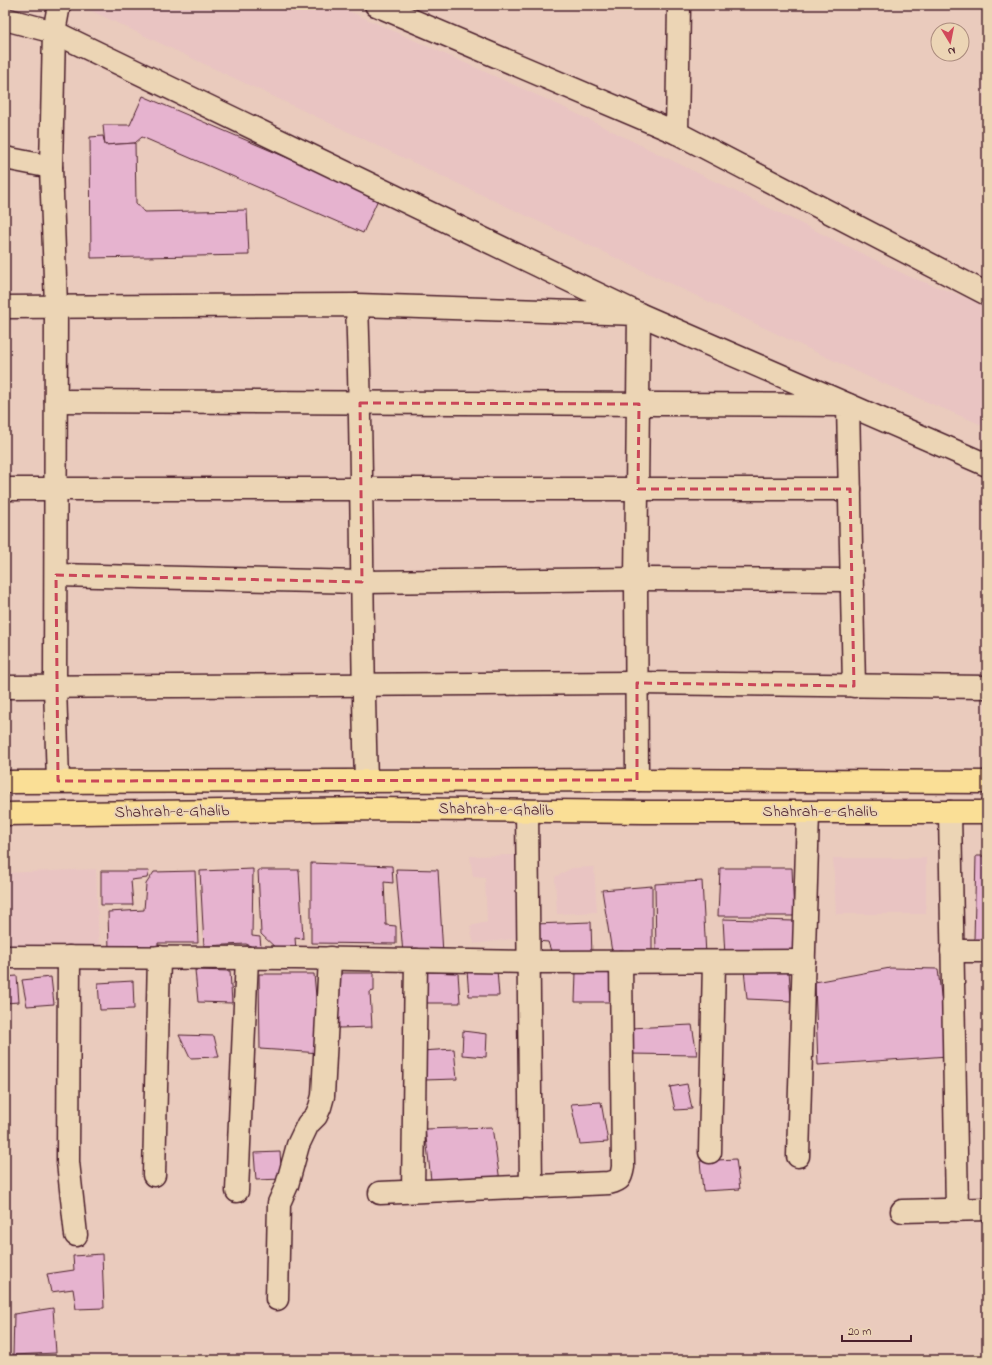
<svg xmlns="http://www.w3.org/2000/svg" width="992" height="1365" viewBox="0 0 992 1365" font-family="'Indie Flower',sans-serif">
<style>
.built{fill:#e9c4c2}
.building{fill:#e6b3cf;stroke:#4a1f2b}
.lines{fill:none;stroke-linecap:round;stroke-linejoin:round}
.minor-casing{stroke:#4a1f2b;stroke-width:25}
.major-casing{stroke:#4a1f2b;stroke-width:25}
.minor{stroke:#ecd5b5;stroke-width:22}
.major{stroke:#fadf96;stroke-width:22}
.marked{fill:none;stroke:#ca4759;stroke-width:3;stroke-dasharray:8 5;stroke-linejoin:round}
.labels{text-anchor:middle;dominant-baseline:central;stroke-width:4;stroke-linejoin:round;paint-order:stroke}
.street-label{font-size:16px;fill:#4a1f2b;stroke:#ecd5b5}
</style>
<rect width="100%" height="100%" fill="#eacbbd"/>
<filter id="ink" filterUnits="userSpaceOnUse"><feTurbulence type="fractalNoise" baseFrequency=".025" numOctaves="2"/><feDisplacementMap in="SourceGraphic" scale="8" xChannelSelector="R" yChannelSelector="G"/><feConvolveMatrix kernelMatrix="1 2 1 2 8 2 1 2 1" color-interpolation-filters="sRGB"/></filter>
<g filter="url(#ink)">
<g class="built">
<polygon points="79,5 335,5 557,104 910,277 987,305 987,427 875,380"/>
<polygon points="517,855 520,938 474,944 470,926 487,922 485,878 473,877 470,856"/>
<polygon points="833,858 926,858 926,914 836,914"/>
<polygon points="594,867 597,912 557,914 555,877 572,868"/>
<polygon points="96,869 99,949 5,953 5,873"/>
</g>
<g class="building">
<polygon points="143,96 379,197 363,233 142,137 135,143 105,145 103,125 130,125"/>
<polygon points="103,136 105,145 135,143 136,203 144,212 247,210 249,255 91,258 90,137"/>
<polygon points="976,856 987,856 987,941 974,941"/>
<polygon points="311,863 392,866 393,883 384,882 386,925 396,926 396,944 311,943"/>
<polygon points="720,868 792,868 794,916 718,916"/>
<polygon points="253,869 252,936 260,937 261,947 253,947 246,944 204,946 200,871"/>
<polygon points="396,869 438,870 443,954 403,954"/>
<polygon points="258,870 299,870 303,939 295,938 296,950 279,951 261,934"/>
<polygon points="101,871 149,871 147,878 131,880 133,905 101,905"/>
<polygon points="195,871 198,943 158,943 158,949 109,950 108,912 144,910 146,884 154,872"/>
<polygon points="702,881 706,955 656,956 655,884"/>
<polygon points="652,886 652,952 612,952 602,890"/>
<polygon points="723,919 794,921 795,953 725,956"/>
<polygon points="591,922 592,958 554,960 548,942 537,941 534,924"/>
<polygon points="890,968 938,969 948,1056 818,1065 815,982"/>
<polygon points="195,970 230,971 232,1003 198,1002"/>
<polygon points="467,970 497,970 499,996 469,996"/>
<polygon points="744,970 789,970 791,1001 747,999"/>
<polygon points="424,972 458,973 460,1003 425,1003"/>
<polygon points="576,972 610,973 610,1002 575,1002"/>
<polygon points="336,973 374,973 374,991 370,992 372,1027 339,1028"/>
<polygon points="259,974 314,974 321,1053 260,1049"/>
<polygon points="17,976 19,1002 5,1003 5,977"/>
<polygon points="51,977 54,1004 27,1006 22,980"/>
<polygon points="133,981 134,1009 100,1010 98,983"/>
<polygon points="692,1025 697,1055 629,1054 630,1028"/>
<polygon points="463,1031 487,1034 486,1057 462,1055"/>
<polygon points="179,1035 214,1036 219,1057 190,1058"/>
<polygon points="454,1049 457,1079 424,1080 421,1051"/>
<polygon points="687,1084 692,1109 675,1110 670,1087"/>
<polygon points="983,1096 987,1096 987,1128 986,1128"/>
<polygon points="601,1102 608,1142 580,1144 571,1104"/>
<polygon points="492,1127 500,1181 431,1180 425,1129"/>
<polygon points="280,1152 282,1179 256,1180 254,1153"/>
<polygon points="736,1159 740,1189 703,1191 700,1161"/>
<polygon points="102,1254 104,1308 76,1309 73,1289 51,1292 47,1274 74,1270 73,1256"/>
<polygon points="53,1308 56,1353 13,1355 14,1314"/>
</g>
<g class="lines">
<defs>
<g id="minor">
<polyline points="376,5 677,133 987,294"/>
<polyline points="5,19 54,32 639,314 987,465"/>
<polyline points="677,133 679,5"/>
<polyline points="5,158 51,167"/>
<path d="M357,305C363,464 361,622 366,780"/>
<polyline points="5,307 357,305 639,314 636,579 637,780"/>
<polyline points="56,401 848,405 854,686"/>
<polyline points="5,489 850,489"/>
<polyline points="56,575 362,582 636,579 851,580"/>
<polyline points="5,687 637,683 987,687"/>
<polyline points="58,781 55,687 56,306 51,167 54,32 59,5"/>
<polyline points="527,811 531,1187"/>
<polyline points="950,812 957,1210"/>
<polyline points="952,951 987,951"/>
<polyline points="5,957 296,958 529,962 804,961"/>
<polyline points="69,957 68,1162 76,1235"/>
<polyline points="710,1152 714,962"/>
<polyline points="798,1156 808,813"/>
<polyline points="154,1175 159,957"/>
<polyline points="237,1191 247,958"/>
<polyline points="413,1191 416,960"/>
<path d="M380,1193L609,1183C620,1180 621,1179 623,1167L621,962"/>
<polyline points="902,1211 987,1209"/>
<polyline points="277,1299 279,1203 287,1185 298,1145 308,1124 316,1116 320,1107 323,1096 330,958"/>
</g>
<g id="major">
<polyline points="5,782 637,780 987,782"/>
<polyline points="5,814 373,809 644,812 987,812"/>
</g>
</defs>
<use href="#minor" class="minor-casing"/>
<use href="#major" class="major-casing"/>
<use href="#minor" class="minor"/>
<use href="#major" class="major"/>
</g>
</g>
<path class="marked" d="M360,403L639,404L638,489H850L854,686L637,683V780L58,781L56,575L362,582Z"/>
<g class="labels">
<g class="street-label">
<text transform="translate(496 810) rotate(1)">Shahrah-e-Ghalib</text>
<text transform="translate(172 812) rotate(-1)">Shahrah-e-Ghalib</text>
<text x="820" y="812">Shahrah-e-Ghalib</text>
</g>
</g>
<rect width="992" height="1365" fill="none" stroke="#ecd5b5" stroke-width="20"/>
<rect x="10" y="10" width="972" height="1345" fill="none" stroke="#4a1f2b" stroke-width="1.5" filter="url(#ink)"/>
<g transform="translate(950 42) rotate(170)"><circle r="19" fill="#ecd5b5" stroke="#ab8c7e"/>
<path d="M0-3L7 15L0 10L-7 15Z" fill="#d1495b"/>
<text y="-6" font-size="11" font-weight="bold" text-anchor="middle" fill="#4a1f2b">N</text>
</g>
<path d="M842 1335v6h69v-6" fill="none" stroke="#4a1f2b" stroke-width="2"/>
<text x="848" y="1335" font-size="12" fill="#4a1f2b" stroke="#ecd5b5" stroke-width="3" paint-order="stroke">20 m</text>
</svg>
